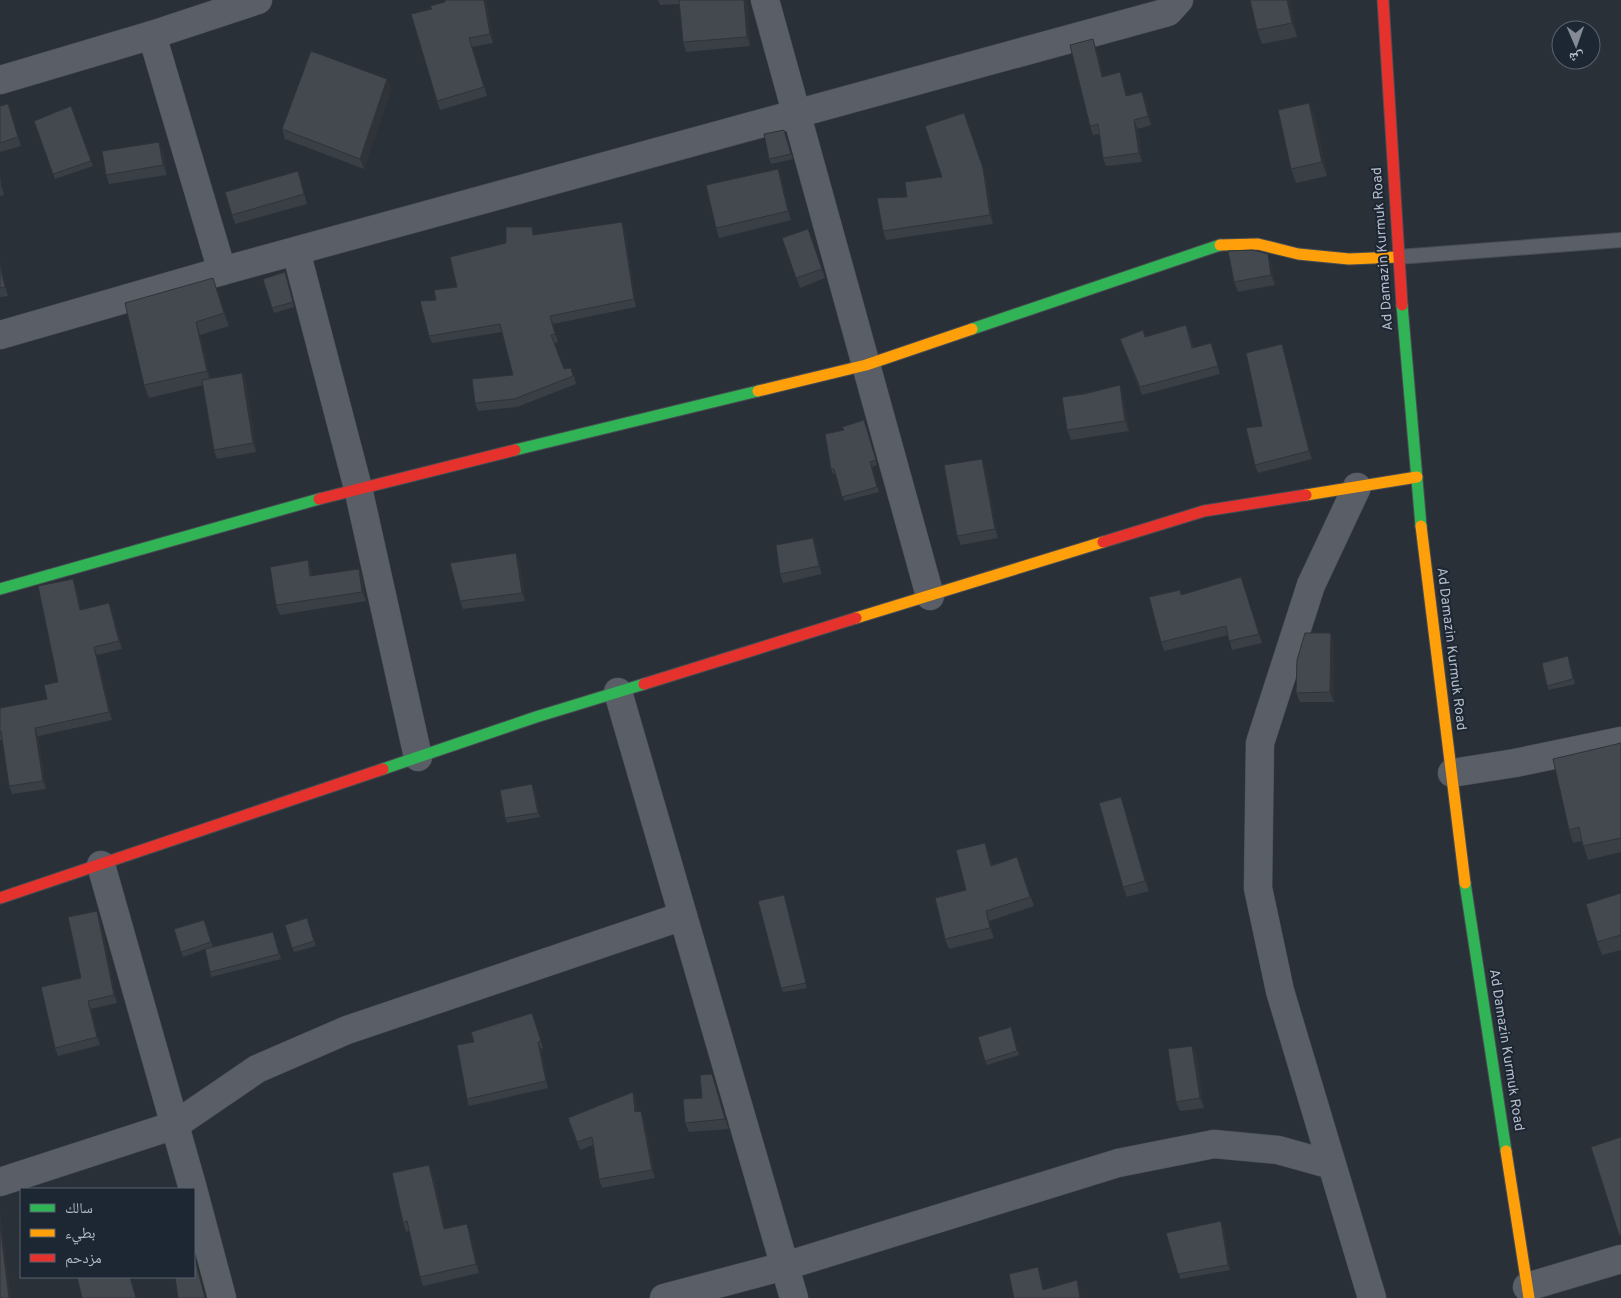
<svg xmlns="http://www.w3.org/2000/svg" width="1621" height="1298" viewBox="0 0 1621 1298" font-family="Overpass,'Noto Naskh Arabic',sans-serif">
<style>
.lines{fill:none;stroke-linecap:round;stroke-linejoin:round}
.lane-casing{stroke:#484c53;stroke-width:16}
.street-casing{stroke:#484c53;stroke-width:29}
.fast-casing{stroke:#484c53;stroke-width:13}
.slow-casing{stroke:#484c53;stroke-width:13}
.jam-casing{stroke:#484c53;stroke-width:13}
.lane{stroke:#5a5e66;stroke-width:14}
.street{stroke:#5a5e66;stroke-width:28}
.fast{stroke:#30b455;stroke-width:11}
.slow{stroke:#ff9f0a;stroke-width:11}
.jam{stroke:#e5322d;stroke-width:11}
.wall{fill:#3a3f45}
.shaded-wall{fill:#303338}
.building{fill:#444950;stroke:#303338}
.labels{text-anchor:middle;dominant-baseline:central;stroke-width:4;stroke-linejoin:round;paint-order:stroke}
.street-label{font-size:14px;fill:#b4bcc9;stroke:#1d2633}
</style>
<rect width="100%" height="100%" fill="#2a3038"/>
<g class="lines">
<defs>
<polyline id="lane" points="1398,257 1621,240"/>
<g id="street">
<polyline points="765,0 930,596"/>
<polyline points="152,35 222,271"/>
<polyline points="0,80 152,35 258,0"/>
<polyline points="296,251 358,488 418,757"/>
<polyline points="0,335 222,271 1168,12 1179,0"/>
<polyline points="1357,487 1311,585 1260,743 1258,888 1280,991 1372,1298"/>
<polyline points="618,692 794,1298"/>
<polyline points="1452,773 1515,763 1621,741"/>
<polyline points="101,865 193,1189"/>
<polyline points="0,1182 175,1125 257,1069 347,1030 683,916"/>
<polyline points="194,1193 222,1298"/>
<polyline points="1527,1287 1621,1259"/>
<polyline points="664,1298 785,1266 1118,1163 1214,1144 1278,1150 1332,1165"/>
</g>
<g id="fast">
<polyline points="1402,305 1421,526"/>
<polyline points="972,329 1220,245"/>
<polyline points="515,450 758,391"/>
<polyline points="0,589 319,499"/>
<polyline points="383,769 536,717 644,684"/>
<polyline points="1465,883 1506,1151"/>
</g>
<g id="slow">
<polyline points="1220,245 1258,244 1298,254 1349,259 1398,257"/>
<polyline points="758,391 866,365 972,329"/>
<polyline points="1306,495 1417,477"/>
<polyline points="1421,526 1465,883"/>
<polyline points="856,618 1103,542"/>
<polyline points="1506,1151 1529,1298"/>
</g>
<g id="jam">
<polyline points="1383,0 1402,305"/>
<polyline points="319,499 515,450"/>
<polyline points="1103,542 1204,511 1306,495"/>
<polyline points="644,684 856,618"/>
<polyline points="0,898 383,769"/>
</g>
</defs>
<use href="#lane" class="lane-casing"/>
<use href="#street" class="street-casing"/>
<use href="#fast" class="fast-casing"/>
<use href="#slow" class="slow-casing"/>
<use href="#jam" class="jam-casing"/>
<use href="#lane" class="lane"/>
<use href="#street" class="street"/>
<use href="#fast" class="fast"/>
<use href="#slow" class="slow"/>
<use href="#jam" class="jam"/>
</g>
<g class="wall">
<polygon points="486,0 493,43 472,47 487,96 440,110 437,101"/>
<polygon points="658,0 747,0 750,46 686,52 683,42 680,4 660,5"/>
<polygon points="1250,0 1289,0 1297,37 1262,44 1257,30"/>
<polygon points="1096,48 1103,77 1123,81 1127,96 1146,101 1151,125 1138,129 1142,162 1106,166 1103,158 1100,134 1093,135 1090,126"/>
<polygon points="387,79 391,89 364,169 285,139 282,129"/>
<polygon points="1309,103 1315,117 1327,176 1296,183 1291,169"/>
<polygon points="8,104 21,146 0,152 0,106"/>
<polygon points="71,106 93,166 55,179 34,121"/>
<polygon points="784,130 793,159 771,164 769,159"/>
<polygon points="163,151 167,175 109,184 106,175"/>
<polygon points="778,169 781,178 791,220 719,238 716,228"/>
<polygon points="0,175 4,195 0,196"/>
<polygon points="986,177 993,224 886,240 883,231 907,197"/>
<polygon points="301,181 307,204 235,224 232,215"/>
<polygon points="808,229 825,278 800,288 782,238"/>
<polygon points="625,230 636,307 553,324 558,342 554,343 564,369 574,376 576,384 517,407 478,411 475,403 513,375 502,332 432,343 429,336 457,287 506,243 535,235"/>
<polygon points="0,261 8,296 0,297"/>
<polygon points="1271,263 1275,285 1238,292 1234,282"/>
<polygon points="287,277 294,307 274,313 263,279"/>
<polygon points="217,290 229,326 200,335 210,379 242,373 246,382 256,452 217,459 214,450 203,385 149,398 144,385"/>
<polygon points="1189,333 1193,348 1211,343 1220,374 1142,395 1120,339"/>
<polygon points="1284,352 1312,459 1258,473 1255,465 1262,426"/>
<polygon points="1120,385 1123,395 1129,431 1071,440 1067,430 1084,394"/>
<polygon points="864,420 877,465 872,467 879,492 844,501 836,474 833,474 831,469 844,430"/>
<polygon points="982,459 985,468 998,538 961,545 957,536"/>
<polygon points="816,546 822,574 783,583 780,574"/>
<polygon points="516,553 519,561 525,601 463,609 460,601"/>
<polygon points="308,560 311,570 312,576 359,569 362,578 366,601 280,615 276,605"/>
<polygon points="1241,577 1262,643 1232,650 1228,635 1164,651 1161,642 1180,590 1182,595"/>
<polygon points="76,587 81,610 109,603 112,611 122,649 97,655 112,720 38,736 46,789 12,794 9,786 2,740 0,740 0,708 47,699 58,682"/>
<polygon points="1334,642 1334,702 1300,702 1296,693"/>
<polygon points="1568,656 1575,684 1549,690 1547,686"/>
<polygon points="1621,743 1621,852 1588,860 1582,841 1573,843 1569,830"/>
<polygon points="534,789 540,817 507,823 505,818"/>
<polygon points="1124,807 1149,891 1127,897 1123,887"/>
<polygon points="988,852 992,865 1017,857 1034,906 989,921 994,938 949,949 945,939 966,890"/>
<polygon points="1621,893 1621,950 1602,955 1597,942"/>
<polygon points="785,900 807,988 783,992 781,988"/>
<polygon points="97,911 100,919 117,1003 91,1009 100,1045 58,1056 55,1048 81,978"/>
<polygon points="307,918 316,946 294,952 285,925"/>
<polygon points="204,920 213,947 273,932 281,959 211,977 210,972 205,949 183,957 174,929"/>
<polygon points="532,1013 543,1048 541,1049 548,1088 469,1106 467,1099 474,1042"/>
<polygon points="1011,1027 1019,1055 987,1065 978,1037"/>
<polygon points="1192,1046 1196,1055 1204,1108 1180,1111 1176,1102"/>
<polygon points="715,1084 729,1129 689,1132 685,1123 702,1098"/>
<polygon points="633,1092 636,1100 637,1112 644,1119 655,1178 602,1188 599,1179 593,1145 580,1150 568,1118"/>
<polygon points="433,1174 445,1229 467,1224 470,1234 479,1273 423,1286 420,1277 409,1231 406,1232 403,1222"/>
<polygon points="1223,1226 1230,1270 1180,1279 1166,1233"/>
</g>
<g class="shaded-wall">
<polygon points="484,0 486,0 493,43 490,34"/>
<polygon points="744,0 747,0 750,46 747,37"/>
<polygon points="1287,0 1289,0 1297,37 1292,23"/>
<polygon points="1093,39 1096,48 1105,86 1102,77"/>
<polygon points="1120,72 1123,81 1129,105 1126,96"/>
<polygon points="387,79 391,89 364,169 360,159"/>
<polygon points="1142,92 1146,101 1151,125 1148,116"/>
<polygon points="1309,103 1315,117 1327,176 1322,162"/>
<polygon points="964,113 986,177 993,224 990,215"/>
<polygon points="1134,120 1138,129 1142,162 1139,153"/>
<polygon points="159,142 163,151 167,175 163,165"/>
<polygon points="778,169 781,178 791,220 788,211"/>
<polygon points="0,175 4,195 1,187"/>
<polygon points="622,222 625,230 636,307 634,299"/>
<polygon points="1268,254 1271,263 1275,285 1271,275"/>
<polygon points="0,261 8,296 5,287 0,266"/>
<polygon points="213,278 229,326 224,313"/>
<polygon points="550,316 553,324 558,342 555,334"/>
<polygon points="196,322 200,335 211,384 207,371"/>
<polygon points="1282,344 1284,352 1312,459 1309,451"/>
<polygon points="242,373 246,382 256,452 253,443"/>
<polygon points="1120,385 1123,395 1129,431 1125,421"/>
<polygon points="982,459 985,468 998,538 995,529"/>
<polygon points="813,538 816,546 822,574 819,566"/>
<polygon points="516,553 519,561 525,601 522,593"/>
<polygon points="308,560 311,570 314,586 310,576"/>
<polygon points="359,569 362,578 366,601 362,592"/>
<polygon points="1241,577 1244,585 1262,643 1259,634"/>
<polygon points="73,579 76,587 83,618 80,610"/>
<polygon points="109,603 112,611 122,649 119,641"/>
<polygon points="1331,633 1334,642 1334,702 1330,692"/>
<polygon points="94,647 97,655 112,720 109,712"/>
<polygon points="35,728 38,736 46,789 43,781"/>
<polygon points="532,784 534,789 540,817 538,813"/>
<polygon points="1121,797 1124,807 1149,891 1145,881"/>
<polygon points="985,843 988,852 994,875 991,866"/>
<polygon points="784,895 785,900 807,988 806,983"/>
<polygon points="97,911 100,919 117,1003 114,995"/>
<polygon points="986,911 989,921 994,938 990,928"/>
<polygon points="88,1001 91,1009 100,1045 97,1037"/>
<polygon points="538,1042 541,1049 548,1088 546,1081"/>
<polygon points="1192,1046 1196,1055 1204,1108 1200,1098"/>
<polygon points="712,1074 715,1084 729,1129 725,1119"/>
<polygon points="633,1092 636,1100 638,1120 635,1112"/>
<polygon points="641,1111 644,1119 655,1178 652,1170"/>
<polygon points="429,1165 433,1174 447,1238 444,1229"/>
<polygon points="0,1210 11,1298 9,1298 0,1225"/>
<polygon points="1221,1221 1223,1226 1230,1270 1228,1265"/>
<polygon points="467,1224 470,1234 479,1273 476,1264"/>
<polygon points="1038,1267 1041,1275 1046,1298 1043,1290"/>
<polygon points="1077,1280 1080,1289 1082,1298 1080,1298"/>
</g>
<g class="building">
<polygon points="445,0 484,0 490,34 469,38 484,87 437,101 411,14 432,9 430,6 445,2"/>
<polygon points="679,0 744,0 747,37 683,42"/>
<polygon points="1250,0 1287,0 1292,23 1257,30"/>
<polygon points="1093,39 1102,77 1120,72 1126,96 1142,92 1148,116 1134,120 1139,153 1103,158 1098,124 1090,126 1070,45"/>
<polygon points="311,51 387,79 360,159 282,129"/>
<polygon points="1309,103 1322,162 1291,169 1278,110"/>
<polygon points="8,104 18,137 0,143 0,106"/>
<polygon points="71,106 91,161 53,174 34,121"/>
<polygon points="964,113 983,168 990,215 883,231 877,198 907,197 905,182 942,177 925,126"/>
<polygon points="784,130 791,154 769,159 764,134"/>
<polygon points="159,142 163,165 106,175 102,151"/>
<polygon points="778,169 788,211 716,228 706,185"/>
<polygon points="298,171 304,194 232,215 225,192"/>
<polygon points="622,222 634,299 550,316 555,334 551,335 564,369 571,368 573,376 514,399 475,403 472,379 513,375 500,324 429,336 420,301 436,300 434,290 457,287 450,257 506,243 506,227 532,227 533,235"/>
<polygon points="808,229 822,269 796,278 782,238"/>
<polygon points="1253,250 1268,254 1271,275 1234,282 1228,251"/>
<polygon points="0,266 5,287 0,288"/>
<polygon points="285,272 293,302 272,308 263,279"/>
<polygon points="213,278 224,313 196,322 207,371 144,385 125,303"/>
<polygon points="1186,325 1192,348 1211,343 1218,366 1140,387 1120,339 1143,330 1145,337"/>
<polygon points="1282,344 1309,451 1255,465 1246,428 1262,426 1246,353"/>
<polygon points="242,373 253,443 214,450 202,380"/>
<polygon points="1120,385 1125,421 1067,430 1062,397 1084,394"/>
<polygon points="864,420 876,460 870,462 877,487 842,497 834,469 831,469 825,434 844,430 842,427"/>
<polygon points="982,459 995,529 957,536 944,465"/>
<polygon points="813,538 819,566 780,574 776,545"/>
<polygon points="516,553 522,593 460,601 450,563"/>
<polygon points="308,560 310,576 359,569 362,592 276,605 270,567"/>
<polygon points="1241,577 1259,634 1229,641 1226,626 1161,642 1149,597 1180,590 1181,595"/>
<polygon points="73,579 80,610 109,603 119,641 94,647 109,712 35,728 43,781 9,786 1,731 0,732 0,708 47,699 44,685 58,682 38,586"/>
<polygon points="1305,633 1331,633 1330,692 1296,693 1297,660"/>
<polygon points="1568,656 1573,679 1547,686 1542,663"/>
<polygon points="1621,743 1621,838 1583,846 1579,827 1569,830 1553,759"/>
<polygon points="532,784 538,813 505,818 500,790"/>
<polygon points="1121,797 1145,881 1123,887 1099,803"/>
<polygon points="985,843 991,866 1017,857 1030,897 986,911 990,928 945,939 935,898 966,890 956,850"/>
<polygon points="1621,893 1621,935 1597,942 1586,904"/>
<polygon points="784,895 806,983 781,988 758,901"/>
<polygon points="97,911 114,995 88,1001 97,1037 55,1048 41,987 81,978 68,917"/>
<polygon points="307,918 314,941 292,948 285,925"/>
<polygon points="204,920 211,942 181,952 174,929"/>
<polygon points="273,932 279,954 210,972 205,949"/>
<polygon points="532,1013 541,1041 538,1042 546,1081 467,1099 457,1045 474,1042 471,1032"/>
<polygon points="1011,1027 1017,1051 985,1061 978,1037"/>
<polygon points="1192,1046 1200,1098 1176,1102 1168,1049"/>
<polygon points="712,1074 725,1119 685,1123 683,1099 702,1098 700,1075"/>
<polygon points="633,1092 635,1112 641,1111 652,1170 599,1179 592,1137 577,1142 568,1118"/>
<polygon points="1621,1137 1621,1235 1619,1235 1591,1147"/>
<polygon points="429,1165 444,1229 467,1224 476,1264 420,1277 407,1221 403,1222 392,1173"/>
<polygon points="1221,1221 1228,1265 1178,1274 1166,1233"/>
<polygon points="0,1225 9,1298 0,1298"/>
<polygon points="194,1255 205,1298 178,1298 175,1277 194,1277"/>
<polygon points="1038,1267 1043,1290 1077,1280 1080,1298 1014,1298 1009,1274"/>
<polygon points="77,1277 130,1277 136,1298 82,1298"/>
</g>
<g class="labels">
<g class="street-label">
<text transform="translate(1383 249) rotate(-94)">Ad Damazin Kurmuk Road</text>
<text transform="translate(1451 649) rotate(83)">Ad Damazin Kurmuk Road</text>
<text transform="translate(1506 1050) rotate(81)">Ad Damazin Kurmuk Road</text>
</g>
</g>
<rect x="20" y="1188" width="175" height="90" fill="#1d2633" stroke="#59626f"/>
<rect x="30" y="1204" width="25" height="8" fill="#30b455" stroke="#59626f"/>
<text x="65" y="1213" font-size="15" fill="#b4bcc9">سالك</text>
<rect x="30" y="1229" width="25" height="8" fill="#ff9f0a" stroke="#59626f"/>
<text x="65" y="1238" font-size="15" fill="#b4bcc9">بطيء</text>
<rect x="30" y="1254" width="25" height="8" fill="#e5322d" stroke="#59626f"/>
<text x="65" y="1263" font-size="15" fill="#b4bcc9">مزدحم</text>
<g transform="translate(1576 45) rotate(178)"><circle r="24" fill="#1d2633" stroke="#59626f"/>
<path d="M0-4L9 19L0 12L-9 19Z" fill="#848b96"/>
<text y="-8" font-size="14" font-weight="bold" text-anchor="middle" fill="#b4bcc9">ش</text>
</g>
</svg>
